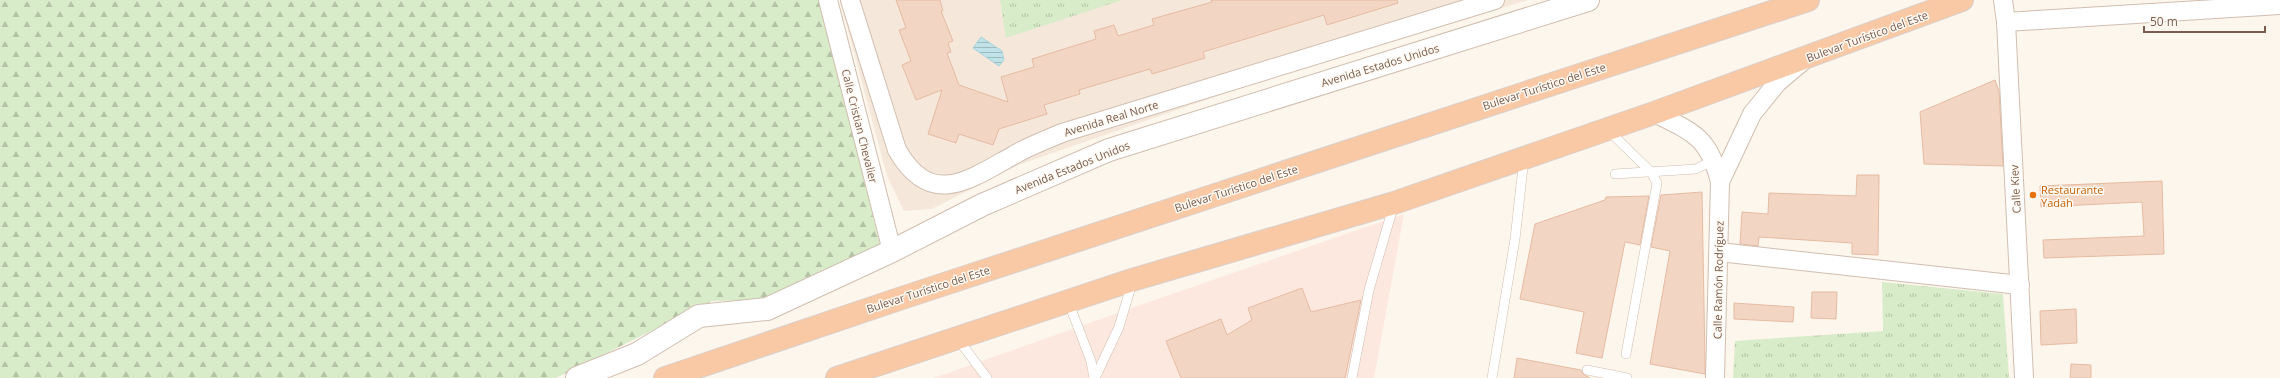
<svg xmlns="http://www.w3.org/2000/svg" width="2280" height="378" viewBox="0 0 2280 378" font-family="'Open Sans',sans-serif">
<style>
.residential{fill:#f5e8da}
.commercial{fill:#fde8e0}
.grass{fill:url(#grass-tufts)}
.forest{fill:url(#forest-firs)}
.water{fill:url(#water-rules);stroke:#a5d3da}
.building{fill:#f3d5c3;stroke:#e6bba3}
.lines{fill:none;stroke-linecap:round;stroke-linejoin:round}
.service-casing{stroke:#d1beb0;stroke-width:10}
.minor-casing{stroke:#d1beb0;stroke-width:20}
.tertiary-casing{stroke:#d1beb0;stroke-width:24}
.trunk-casing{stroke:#dad1cd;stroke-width:24}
.service{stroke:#fff;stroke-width:9}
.minor{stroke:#fff;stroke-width:18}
.tertiary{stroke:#fff;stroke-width:22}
.trunk{stroke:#f9c8a4;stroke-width:22}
.food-dot{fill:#e8710a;stroke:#fffaf3;stroke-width:1.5}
.labels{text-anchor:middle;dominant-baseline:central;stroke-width:3;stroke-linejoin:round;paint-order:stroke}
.street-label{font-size:11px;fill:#7a5c4d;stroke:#fffaf3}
.food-label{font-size:11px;fill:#c56008;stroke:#fffaf3;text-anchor:start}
</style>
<defs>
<pattern id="grass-tufts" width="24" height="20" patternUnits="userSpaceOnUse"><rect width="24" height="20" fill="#d8ecc9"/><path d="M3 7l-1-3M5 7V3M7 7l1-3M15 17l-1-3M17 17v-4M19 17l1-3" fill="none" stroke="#b4c2a5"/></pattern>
<pattern id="forest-firs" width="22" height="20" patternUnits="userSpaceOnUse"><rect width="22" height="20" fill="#d8ecc9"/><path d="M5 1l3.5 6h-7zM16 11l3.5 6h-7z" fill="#b4c2a5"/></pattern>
<pattern id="water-rules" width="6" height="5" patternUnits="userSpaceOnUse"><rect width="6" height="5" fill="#bfe3e8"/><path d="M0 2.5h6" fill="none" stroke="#a0bbbe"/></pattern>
</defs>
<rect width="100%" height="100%" fill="#fdf6ec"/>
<polygon class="residential" points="840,0 1528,0 1258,82 1018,165 932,209 904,211 887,176"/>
<polygon class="commercial" points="1404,214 1374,378 934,378 1146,303"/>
<g class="grass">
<polygon points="1000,0 1122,0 1006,38"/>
<polygon points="1882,282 2003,294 2009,378 1733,378 1735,341 1883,331"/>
</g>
<polygon class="forest" points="0,0 820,0 881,249 762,300 712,301 556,378 0,378"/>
<polygon class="water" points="981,37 1002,51 1004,60 999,66 973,48"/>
<g class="building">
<polygon points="896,0 940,0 943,11 941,11 953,41 948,43 951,52 947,53 959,85 1008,102 1001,77 1034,67 1032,59 1096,39 1094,31 1114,25 1118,36 1154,25 1152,19 1212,2 1211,0 1397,0 1398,3 1327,25 1324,15 1203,52 1205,58 1152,74 1150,69 1079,90 1080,94 1044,105 1047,114 999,129 993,145 959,134 956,143 928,134 942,90 916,100 902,65 911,61 899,30 906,28"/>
<polygon points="1995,80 1999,91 2003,166 1924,164 1920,112"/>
<polygon points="1857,175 1879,175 1878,255 1852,254 1852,243 1759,237 1758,246 1740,244 1742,212 1768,214 1769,193 1856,196"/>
<polygon points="2162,181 2164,254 2044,258 2043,240 2144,236 2142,202 2041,207 2040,186"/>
<polygon points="1702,192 1705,363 1705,374 1650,364 1670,251 1651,247 1661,195"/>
<polygon points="1649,196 1640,245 1625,242 1602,358 1576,353 1584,312 1520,299 1535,224 1605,200 1606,197"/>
<polygon points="1302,288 1311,312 1361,300 1345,378 1181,378 1166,341 1221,319 1227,335 1252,320 1248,308"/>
<polygon points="1812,292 1837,292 1836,319 1811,318"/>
<polygon points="1734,303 1794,307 1793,322 1734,319"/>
<polygon points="2076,309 2077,343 2041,345 2040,311"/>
<polygon points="1517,358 1581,370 1583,374 1590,378 1514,378"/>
<polygon points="2071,364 2091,365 2091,378 2070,378"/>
</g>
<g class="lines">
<defs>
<g id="service">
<polyline points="1608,130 1651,172 1657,183 1626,354"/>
<polyline points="1615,174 1696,169 1714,160"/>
<polyline points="1068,301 1091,361 1094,378"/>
<polyline points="958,339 987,378"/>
<polyline points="1587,370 1627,378"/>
<polyline points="1095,378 1119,327 1132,283"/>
<polyline points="1352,378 1369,290 1394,204"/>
<polyline points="1492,378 1515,239 1524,158"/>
</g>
<g id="minor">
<polyline points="828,0 892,251"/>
<path d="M850,0L897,150C931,209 969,180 1014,155C1029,146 1046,140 1062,133L1495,0"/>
<polyline points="2003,0 2006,22 2024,378"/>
<polyline points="2006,22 2280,5"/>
<path d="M1654,113C1693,132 1709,137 1720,182L1715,378"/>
<polyline points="1720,182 1752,114 1777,83 1803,61"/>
<polyline points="1719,252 2020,285"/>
</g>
<polyline id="tertiary" points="577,378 637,354 699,316 767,309 892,251 982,205 1109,150 1588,0"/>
<g id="trunk">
<polyline points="665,378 899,299 1808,0"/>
<polyline points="837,378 1132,280 1394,203 1654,113 1962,0"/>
</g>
</defs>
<use href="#service" class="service-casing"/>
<use href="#minor" class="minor-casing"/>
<use href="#tertiary" class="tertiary-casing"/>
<use href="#trunk" class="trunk-casing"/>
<use href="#service" class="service"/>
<use href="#minor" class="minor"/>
<use href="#tertiary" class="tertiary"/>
<use href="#trunk" class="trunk"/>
</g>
<circle class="food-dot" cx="2033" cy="195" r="4"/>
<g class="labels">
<g class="street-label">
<text transform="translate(1867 36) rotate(-20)">Bulevar Turístico del Este</text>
<text transform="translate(1380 65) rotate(-17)">Avenida Estados Unidos</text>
<text transform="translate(1544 86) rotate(-18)">Bulevar Turístico del Este</text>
<text transform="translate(1111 118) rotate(-17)">Avenida Real Norte</text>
<text transform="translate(860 126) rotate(76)">Calle Cristian Chevalier</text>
<text transform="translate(1072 167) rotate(-22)">Avenida Estados Unidos</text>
<text transform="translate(1236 188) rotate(-18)">Bulevar Turístico del Este</text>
<text transform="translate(2015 189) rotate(-93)">Calle Kiev</text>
<text transform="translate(1718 280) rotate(-89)">Calle Ramón Rodríguez</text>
<text transform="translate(928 289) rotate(-18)">Bulevar Turístico del Este</text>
</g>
<g class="food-label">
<text x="2041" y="189">Restaurante<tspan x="2041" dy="13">Yadah</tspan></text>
</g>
</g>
<path d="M2144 26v6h121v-6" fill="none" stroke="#7a5c4d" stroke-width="2"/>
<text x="2150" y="26" font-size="12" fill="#7a5c4d" stroke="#fffaf3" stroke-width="3" paint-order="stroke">50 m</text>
</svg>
